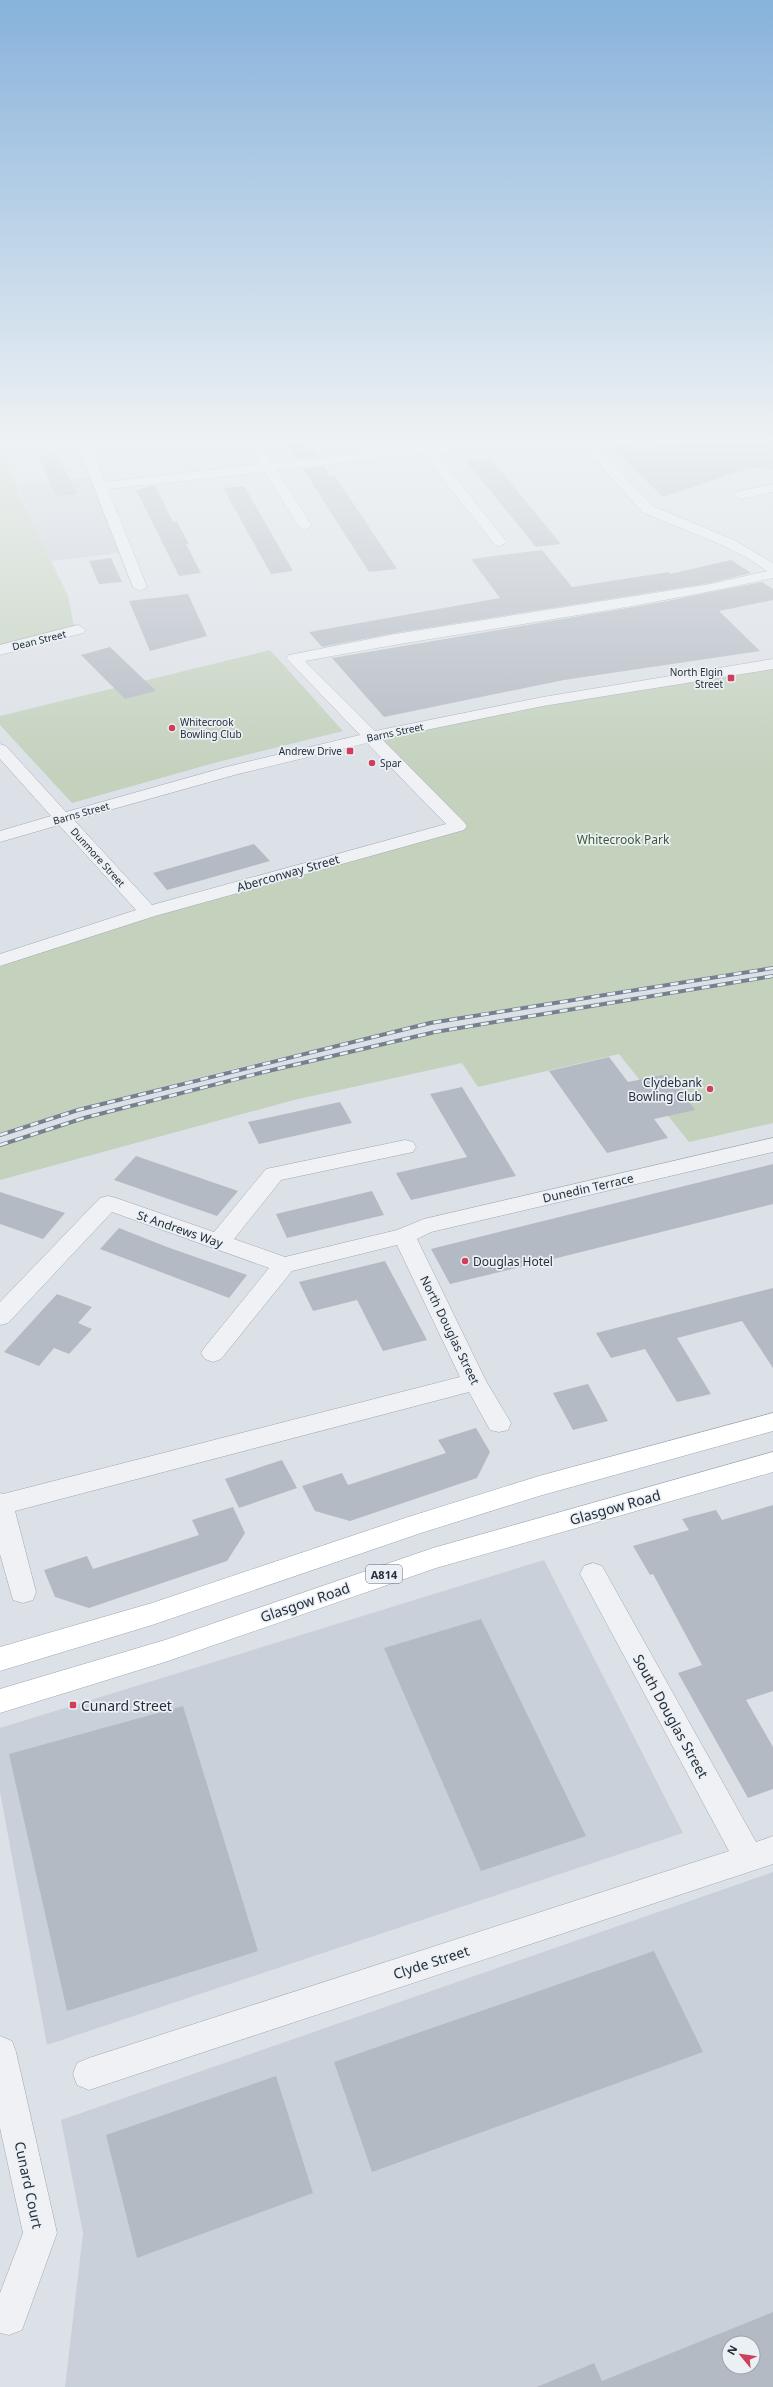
<svg xmlns="http://www.w3.org/2000/svg" width="773" height="2387" viewBox="0 0 773 2387" font-family="'Noto Sans',sans-serif">
<style>
.built{fill:#cad0d9;fill-rule:evenodd}
.green{fill:#c3d1bd}
.building{fill:#b4bac3;fill-rule:evenodd}
.lines{fill:none;stroke-linecap:round;stroke-linejoin:round}
.street-casing{stroke:#a2a8b1;stroke-width:1}
.primary-casing{stroke:#9ca6b2;stroke-width:1}
.street{fill:#eff1f5;fill-rule:evenodd}
.primary{fill:#fff;fill-rule:evenodd}
.rail-casing{stroke:#768190;stroke-width:4}
.rail{stroke:#ebf0f4;stroke-width:2.5;stroke-dasharray:8;stroke-linecap:butt}
.poi-dot{fill:#ce3f5b;stroke:#ebf0f4;stroke-width:1.5}
.labels{text-anchor:middle;dominant-baseline:central;stroke-width:3.5;stroke-linejoin:round;paint-order:stroke}
.far-street-label{font-size:10px;fill:#262f3d;stroke:#ebf0f4}
.far-poi-label{font-size:10px;fill:#262f3d;stroke:#ebf0f4;text-anchor:end}
.shield{fill:#ebf0f4;stroke:#616974;stroke-width:1}
.shield-label{font-size:11px;font-weight:bold;fill:#262f3d}
.park-label{font-size:12px;fill:#3c5933;stroke:#ebf0f4}
.street-label{font-size:12px;fill:#262f3d;stroke:#ebf0f4}
.poi-label{font-size:12px;fill:#262f3d;stroke:#ebf0f4;text-anchor:end}
.near-street-label{font-size:14px;fill:#262f3d;stroke:#ebf0f4}
.near-poi-label{font-size:14px;fill:#262f3d;stroke:#ebf0f4;text-anchor:start}
</style>
<rect width="100%" height="100%" fill="#dce1e7"/>
<g class="built">
<polygon points="96,476 127,552 51,561 16,484"/>
<polygon points="544,1560 683,1833 47,2045 0,1792 0,1728"/>
<path d="M773,1872V2387H65L83,2233L61,2120ZM729,2343H753V2367H729Z"/>
</g>
<g class="green">
<polygon points="0,444 21,498 68,596 74,626 0,645"/>
<polygon points="270,650 343,731 214,763 72,803 0,725 0,716"/>
<path d="M773,663V968C513,1005 251,1054 0,1135V960L458,826L369,737Z"/>
<path d="M773,976V1123L689,1142L619,1054L478,1087L462,1063L294,1100L0,1180V1145C142,1100 289,1062 435,1032C547,1009 660,992 773,976Z"/>
</g>
<g class="building">
<polygon points="283,439 306,439 317,457 296,459"/>
<polygon points="713,439 773,439 773,469 750,468 663,497 610,446 635,444 638,448"/>
<polygon points="57,454 77,494 56,496 38,456"/>
<polygon points="491,459 561,544 536,547 466,461"/>
<polygon points="324,466 330,476 335,476 397,569 369,572 303,469"/>
<polygon points="155,485 173,522 177,522 189,544 186,544 201,573 179,576 136,490"/>
<polygon points="244,486 293,571 271,574 223,488"/>
<polygon points="542,550 572,587 669,572 670,574 731,560 751,573 711,583 395,633 322,647 309,632 500,598 471,559"/>
<polygon points="111,558 122,582 99,584 89,561"/>
<polygon points="762,582 773,589 773,600 719,611 760,651 564,680 384,717 332,658 657,603"/>
<polygon points="188,594 207,636 150,651 129,601"/>
<polygon points="110,647 156,691 125,699 81,655"/>
<polygon points="254,844 270,861 167,890 153,873"/>
<polygon points="609,1057 628,1082 668,1074 695,1110 654,1119 668,1138 607,1153 549,1071"/>
<polygon points="462,1087 516,1176 411,1200 396,1173 467,1157 430,1094"/>
<polygon points="340,1102 352,1123 259,1144 248,1122"/>
<polygon points="136,1156 238,1191 217,1216 114,1180"/>
<polygon points="773,1164 773,1204 533,1264 450,1284 431,1249"/>
<polygon points="372,1191 384,1215 287,1238 276,1214"/>
<polygon points="0,1192 65,1213 43,1239 0,1224"/>
<polygon points="119,1228 167,1247 247,1275 229,1298 100,1249"/>
<polygon points="385,1261 427,1340 383,1351 357,1300 313,1311 299,1282"/>
<polygon points="773,1288 773,1368 742,1321 677,1338 711,1394 677,1402 645,1349 611,1358 596,1333"/>
<polygon points="57,1294 92,1307 78,1323 92,1329 69,1354 54,1348 39,1366 4,1352"/>
<polygon points="588,1384 608,1421 573,1430 553,1393"/>
<polygon points="476,1428 490,1452 477,1478 350,1521 315,1511 302,1486 342,1473 348,1485 446,1453 438,1440"/>
<polygon points="282,1460 297,1488 239,1508 225,1479"/>
<polygon points="773,1505 773,1691 746,1700 773,1747 773,1789 748,1798 678,1673 702,1665 653,1574 650,1575 633,1546 689,1530 682,1519 716,1510 722,1520"/>
<polygon points="233,1507 245,1533 227,1561 89,1608 55,1597 44,1570 87,1556 93,1569 199,1535 192,1520"/>
<polygon points="481,1619 586,1836 481,1871 384,1648"/>
<polygon points="183,1706 258,1951 67,2011 9,1754"/>
<polygon points="654,1951 703,2052 372,2172 334,2062"/>
<polygon points="276,2076 313,2193 137,2258 106,2135"/>
<path d="M773,2312V2387H537L594,2363L602,2381ZM729,2343H753V2367H729Z"/>
</g>
<g class="lines">
<defs>
<g id="street">
<polygon points="75,439 87,439 105,482 260,464 245,439 257,439 272,463 418,447 413,439 425,439 430,446 488,439 530,439 524,443 436,453 507,542 500,546 495,545 423,454 277,470 312,526 305,530 298,526 265,472 108,489 147,587 140,591 133,587"/>
<path d="M577,439H590L652,506L734,540L773,563V578C619,613 461,631 305,661L375,731L543,697L773,659V669L543,706L382,739L464,822L467,826L464,830L155,916L0,966V954L136,910L59,825L0,842V831L51,816L0,759V744L6,746L66,812L226,767L360,735L289,661L286,658L289,655L395,634L711,584L767,571L746,557L724,546L642,512ZM367,743L446,824L152,905L74,820L238,774Z"/>
<polygon points="773,484 773,492 741,499 734,495 736,492"/>
<polygon points="78,625 86,630 83,633 0,655 0,645"/>
<polygon points="773,1138 773,1152 431,1232 417,1239 486,1381 511,1423 508,1430 499,1432 490,1430 469,1392 15,1511 36,1592 33,1600 23,1603 13,1600 0,1554 0,1493 3,1494 460,1377 397,1245 292,1271 221,1359 213,1362 205,1359 201,1353 205,1347 269,1268 112,1212 8,1323 0,1325 0,1302 100,1198 108,1196 116,1198 214,1232 266,1169 405,1140 413,1142 416,1147 413,1152 281,1180 234,1239 285,1257 397,1230 424,1219"/>
<polygon points="593,1563 602,1566 756,1842 773,1836 773,1864 89,2090 77,2085 73,2074 77,2063 89,2058 729,1851 580,1574 584,1566"/>
<polygon points="0,2036 12,2041 16,2052 57,2233 22,2330 9,2335 0,2333 0,2293 23,2233 0,2128"/>
</g>
<g id="primary">
<polygon points="773,1413 773,1431 539,1496 421,1533 152,1625 0,1671 0,1647 152,1603 405,1518 539,1476"/>
<polygon points="773,1452 773,1472 436,1568 165,1662 0,1713 0,1689 165,1640 433,1548"/>
</g>
</defs>
<use href="#street" class="street-casing"/>
<use href="#primary" class="primary-casing"/>
<use href="#street" class="street"/>
<use href="#primary" class="primary"/>
<defs>
<g id="rail">
<polyline points="0,1135 78,1110 430,1023 773,968"/>
<polyline points="0,1145 84,1118 264,1072 435,1032 773,976"/>
</g>
</defs>
<use href="#rail" class="rail-casing"/>
<use href="#rail" class="rail"/>
</g>
<linearGradient id="sky" x2="0" y2="1"><stop stop-color="#87b2db"/><stop offset="0.57" stop-color="#eff2f4"/><stop offset="1" stop-color="#eff2f4" stop-opacity="0"/></linearGradient>
<rect width="773" height="773" fill="url(#sky)"/>
<g class="poi-dot">
<rect x="727" y="674" width="8" height="8" rx="2"/>
<circle cx="172" cy="728" r="4"/>
<rect x="346" y="747" width="8" height="8" rx="2"/>
<circle cx="372" cy="763" r="4"/>
<circle cx="710" cy="1089" r="4"/>
<circle cx="465" cy="1261" r="4"/>
<rect x="69" y="1701" width="8" height="8" rx="2"/>
</g>
<g class="labels">
<g class="far-street-label">
<text transform="translate(39 640) rotate(-14)">Dean Street</text>
<text transform="translate(395 732) rotate(-12)">Barns Street</text>
<text transform="translate(81 813) rotate(-16)">Barns Street</text>
<text transform="translate(98 857) rotate(48)">Dunmore Street</text>
</g>
<g class="far-poi-label">
<text x="723" y="672">North Elgin<tspan x="723" dy="12">Street</tspan></text>
<text x="180" y="722" text-anchor="start">Whitecrook<tspan x="180" dy="12">Bowling Club</tspan></text>
<text x="342" y="751">Andrew Drive</text>
<text x="380" y="763" text-anchor="start">Spar</text>
</g>
<rect class="shield" x="366" y="1565" width="36" height="18" rx="3"/>
<g class="shield-label">
<text x="384" y="1574">A814</text>
</g>
<g class="park-label">
<text x="623" y="839">Whitecrook Park</text>
</g>
<g class="street-label">
<text transform="translate(288 873) rotate(-16)">Aberconway Street</text>
<text transform="translate(588 1188) rotate(-13)">Dunedin Terrace</text>
<text transform="translate(180 1229) rotate(19)">St Andrews Way</text>
<text transform="translate(450 1330) rotate(64)">North Douglas Street</text>
</g>
<g class="poi-label">
<text x="702" y="1082">Clydebank<tspan x="702" dy="14">Bowling Club</tspan></text>
<text x="473" y="1261" text-anchor="start">Douglas Hotel</text>
</g>
<g class="near-street-label">
<text transform="translate(615 1507) rotate(-16)">Glasgow Road</text>
<text transform="translate(305 1602) rotate(-19)">Glasgow Road</text>
<text transform="translate(671 1716) rotate(61)">South Douglas Street</text>
<text transform="translate(431 1962) rotate(-18)">Clyde Street</text>
<text transform="translate(29 2185) rotate(78)">Cunard Court</text>
</g>
<g class="near-poi-label">
<text x="81" y="1705">Cunard Street</text>
</g>
</g>
<g transform="translate(741 2355) rotate(299)"><circle r="19" fill="#ebf0f4" stroke="#9ca3ab"/>
<path d="M0-3L7 15L0 10L-7 15Z" fill="#ce3f5b"/>
<text y="-6" font-size="11" font-weight="bold" text-anchor="middle" fill="#262f3d">N</text>
</g>
</svg>
